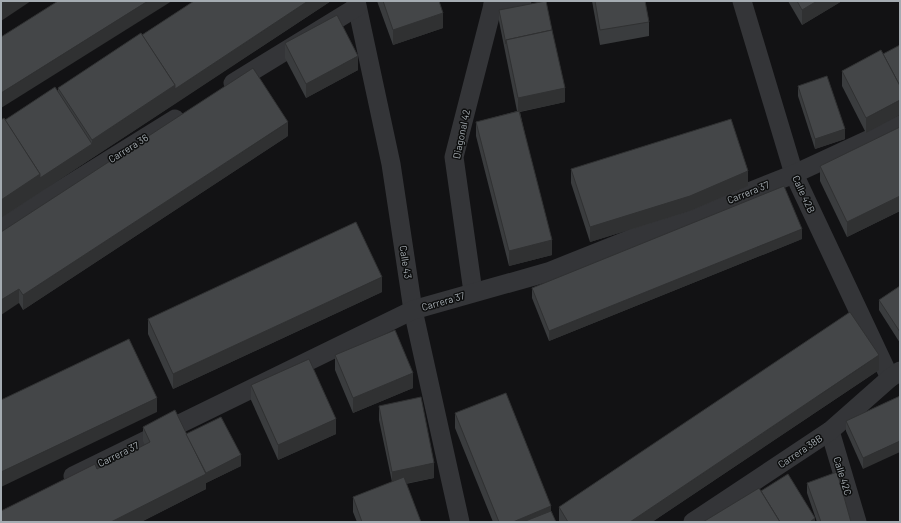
<svg xmlns="http://www.w3.org/2000/svg" width="901" height="523" viewBox="0 0 901 523" font-family="Barlow,sans-serif">
<style>
.lines{fill:none;stroke-linecap:round;stroke-linejoin:round}
.street{stroke:#343538;stroke-width:19}
.wall{fill:#3a3c3e}
.shaded-wall{fill:#303132}
.building{fill:#444648;stroke:#303132}
.labels{text-anchor:middle;dominant-baseline:central;stroke-width:3;stroke-linejoin:round;paint-order:stroke}
.street-label{font-size:10px;fill:#a5acb2;stroke:#0d0e0e}
</style>
<rect width="100%" height="100%" fill="#121214"/>
<g class="lines">
<g class="street">
<polyline points="356,1 391,164 413,310 460,522"/>
<polyline points="742,1 794,174 890,378"/>
<polyline points="493,4 522,1"/>
<polyline points="233,83 357,7"/>
<polyline points="1,227 175,119"/>
<polyline points="473,292 454,157 494,1"/>
<polyline points="830,431 857,522"/>
<polyline points="73,476 413,310 548,272 794,174 900,125"/>
<polyline points="693,522 830,431 890,378 900,371"/>
</g>
</g>
<g class="wall">
<polygon points="194,1 331,1 1,218 5,120 58,91 58,88 142,35"/>
<polygon points="377,1 439,1 443,28 393,45"/>
<polygon points="592,1 645,1 649,22 649,36 600,45"/>
<polygon points="788,1 842,1 802,25"/>
<polygon points="499,10 565,102 520,112 552,255 509,266 476,136 476,122 517,111 499,21"/>
<polygon points="285,43 358,70 306,98 285,58"/>
<polygon points="881,50 866,133 842,86 842,71"/>
<polygon points="798,86 845,139 815,149 798,96"/>
<polygon points="900,127 900,211 847,237 820,181 820,166"/>
<polygon points="288,136 23,310 19,303 1,232"/>
<polygon points="571,169 748,186 690,211 590,242 571,183"/>
<polygon points="802,239 549,341 532,298 532,288"/>
<polygon points="900,286 900,343 879,310 879,300"/>
<polygon points="382,292 173,389 148,334 148,319"/>
<polygon points="335,355 413,388 353,413 335,370"/>
<polygon points="879,370 652,522 559,522 559,507"/>
<polygon points="251,385 336,434 278,460 251,400"/>
<polygon points="900,396 863,469 846,431 846,421"/>
<polygon points="379,406 434,478 406,484 421,522 357,522 353,512 353,497 392,482 379,420"/>
<polygon points="455,413 551,511 556,522 493,522 455,428"/>
<polygon points="143,427 186,434 241,466 206,483 206,489 141,522 1,522 97,469 145,445 143,441"/>
<polygon points="807,483 851,522 817,522 807,493"/>
</g>
<g class="shaded-wall">
<polygon points="3,1 31,1 1,21 1,2"/>
<polygon points="148,1 172,1 1,108 1,93"/>
<polygon points="308,1 331,1 175,104 175,89"/>
<polygon points="817,1 842,1 802,25 802,10"/>
<polygon points="443,13 443,28 393,45 393,30"/>
<polygon points="358,56 358,70 306,98 306,84"/>
<polygon points="175,85 175,104 1,218 1,200 40,174 92,144 92,140"/>
<polygon points="565,88 565,102 518,112 518,98"/>
<polygon points="900,100 900,115 866,133 866,118"/>
<polygon points="288,122 288,136 23,310 23,295"/>
<polygon points="845,129 845,139 815,149 815,139"/>
<polygon points="748,171 748,186 690,211 590,242 590,227"/>
<polygon points="900,196 900,211 847,237 847,222"/>
<polygon points="802,229 802,239 549,341 549,331"/>
<polygon points="552,240 552,255 509,266 509,251"/>
<polygon points="382,277 382,292 173,389 173,374"/>
<polygon points="19,289 19,303 1,315 1,300"/>
<polygon points="879,355 879,370 652,522 630,522"/>
<polygon points="413,373 413,388 353,413 353,398"/>
<polygon points="157,398 157,412 1,487 1,472"/>
<polygon points="336,419 336,434 278,460 278,445"/>
<polygon points="900,441 900,452 863,469 863,458"/>
<polygon points="241,455 241,466 206,483 206,489 141,522 111,522"/>
<polygon points="434,463 434,478 392,486 392,472"/>
<polygon points="551,506 551,521 549,522 513,522"/>
<polygon points="815,518 815,522 810,522"/>
</g>
<g class="building">
<polygon points="58,1 148,1 1,93 1,37"/>
<polygon points="194,1 308,1 175,89 175,85 142,35"/>
<polygon points="383,1 439,1 443,13 393,30"/>
<polygon points="546,1 552,30 506,40 506,44 499,10"/>
<polygon points="595,1 645,1 649,22 600,30"/>
<polygon points="797,1 817,1 802,10"/>
<polygon points="337,15 358,56 306,84 285,43"/>
<polygon points="552,30 565,88 518,98 506,40"/>
<polygon points="141,33 175,85 92,140 58,88"/>
<polygon points="900,45 900,86 883,54"/>
<polygon points="881,50 900,86 900,100 866,118 842,71"/>
<polygon points="253,68 288,122 23,295 19,289 1,300 1,232"/>
<polygon points="827,76 845,129 815,139 798,86"/>
<polygon points="55,87 92,144 40,178 40,174 5,120"/>
<polygon points="519,111 552,240 509,251 476,122"/>
<polygon points="4,118 40,174 1,200 1,120"/>
<polygon points="731,119 748,171 690,196 590,227 571,169"/>
<polygon points="900,127 900,196 847,222 820,166"/>
<polygon points="784,186 802,229 549,331 532,288"/>
<polygon points="356,222 382,277 173,374 148,319"/>
<polygon points="900,286 900,332 879,300"/>
<polygon points="850,312 879,355 630,522 568,522 559,507"/>
<polygon points="395,330 413,373 353,398 335,355"/>
<polygon points="129,339 157,398 1,472 1,400"/>
<polygon points="309,359 336,419 278,445 251,385"/>
<polygon points="506,393 551,506 513,522 499,522 455,413"/>
<polygon points="900,396 900,441 863,458 846,421"/>
<polygon points="421,397 434,463 392,472 379,406"/>
<polygon points="175,410 206,474 111,522 1,522 1,511 95,464 97,469 150,442 143,427"/>
<polygon points="221,417 241,455 206,473 186,434"/>
<polygon points="837,472 851,522 821,522 807,483"/>
<polygon points="788,474 815,518 810,522 780,522 761,491"/>
<polygon points="404,477 421,522 362,522 353,497"/>
<polygon points="759,488 780,522 703,522"/>
<polygon points="551,511 556,522 523,522"/>
</g>
<g class="labels">
<g class="street-label">
<text transform="translate(461 134) rotate(-78)">Diagonal 42</text>
<text transform="translate(128 148) rotate(-32)">Carrera 36</text>
<text transform="translate(748 192) rotate(-22)">Carrera 37</text>
<text transform="translate(804 194) rotate(65)">Calle 42B</text>
<text transform="translate(406 262) rotate(81)">Calle 43</text>
<text transform="translate(443 301) rotate(-16)">Carrera 37</text>
<text transform="translate(800 451) rotate(-34)">Carrera 38B</text>
<text transform="translate(118 454) rotate(-26)">Carrera 37</text>
<text transform="translate(843 476) rotate(73)">Calle 42C</text>
</g>
</g>
<rect width="901" height="523" fill="none" stroke="#a5acb2" stroke-width="4"/>
</svg>
